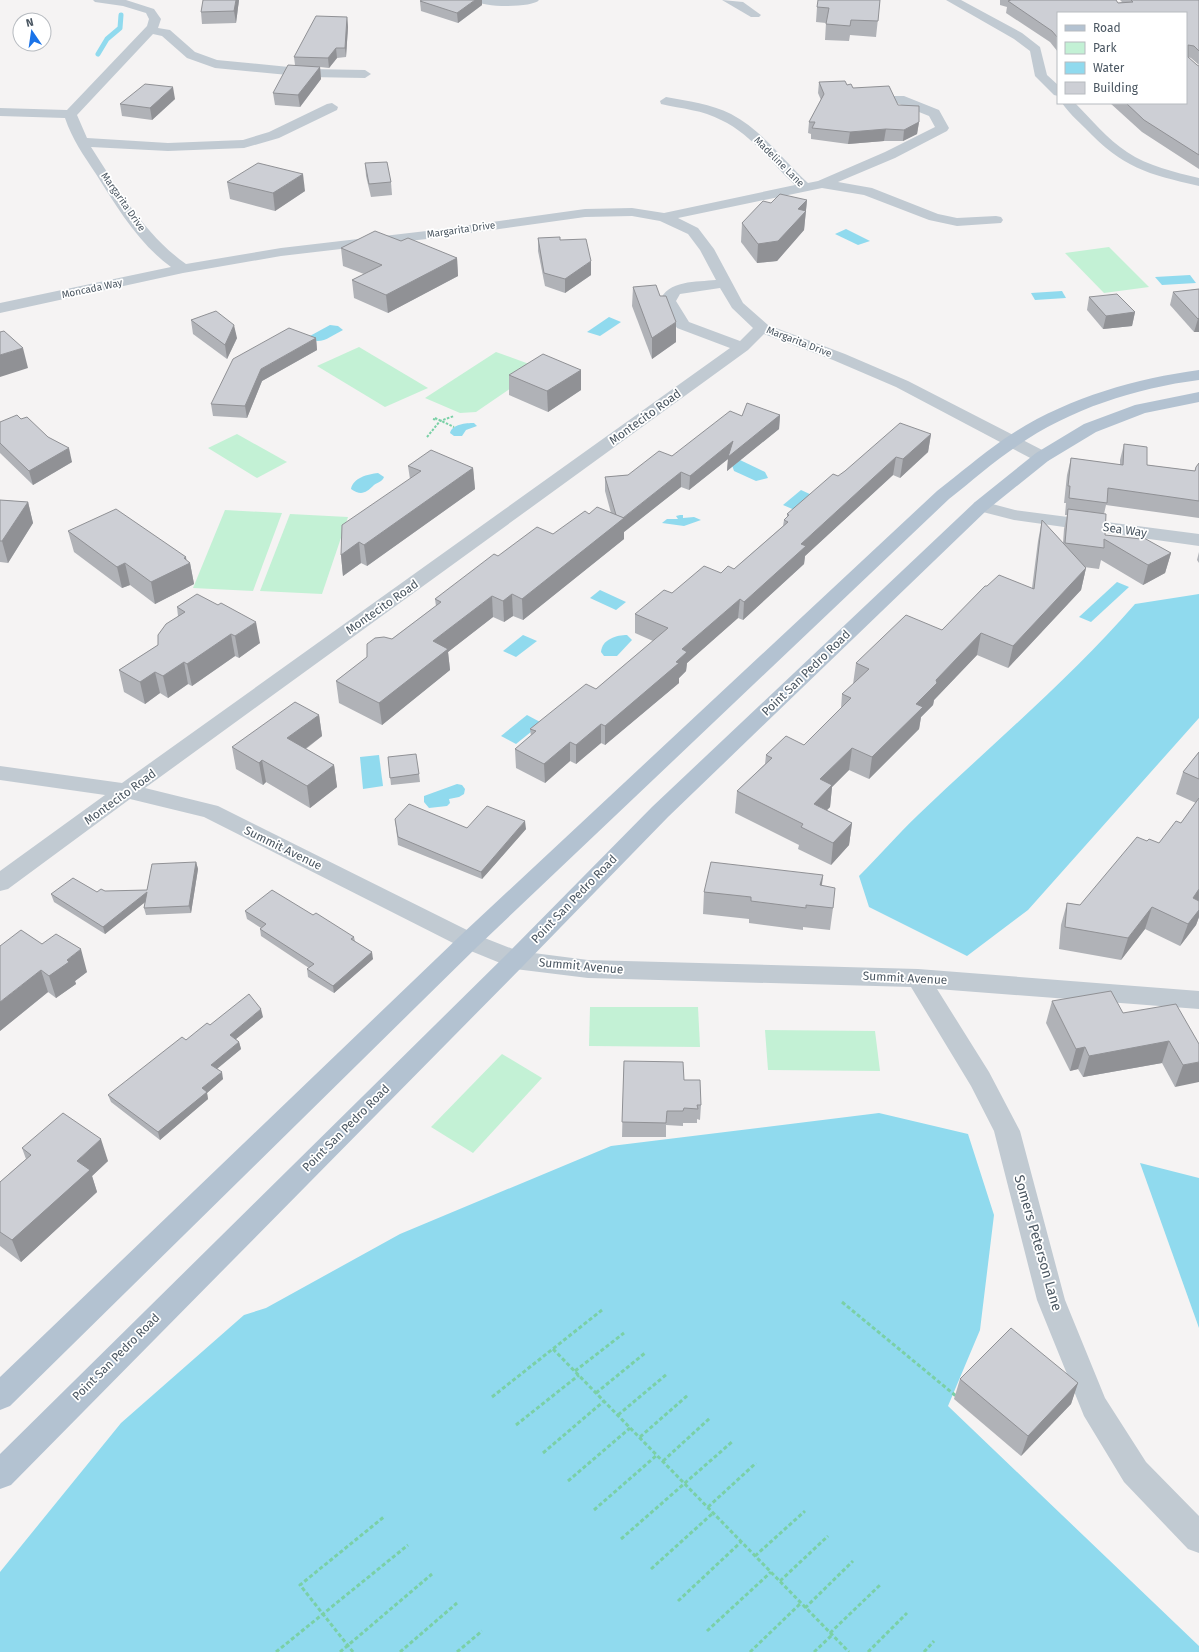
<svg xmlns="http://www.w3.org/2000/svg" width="1199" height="1652" viewBox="0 0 1199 1652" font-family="'Fira Sans',sans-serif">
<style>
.green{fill:#c3f1d5}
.water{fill:#90daee}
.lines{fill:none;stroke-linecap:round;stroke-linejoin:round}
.stream{stroke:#90daee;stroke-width:5}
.path-far1{stroke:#7ad0a6;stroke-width:2;stroke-dasharray:2.5 1.5;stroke-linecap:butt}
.path{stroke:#7ad0a6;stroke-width:3;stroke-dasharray:4 2.5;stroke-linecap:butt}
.minor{fill:#c1cad2;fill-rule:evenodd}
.major{fill:#b3c2d1;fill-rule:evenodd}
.wall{fill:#b0b2b7}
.shaded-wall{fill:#909195}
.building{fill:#cdcfd5;stroke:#909195}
.labels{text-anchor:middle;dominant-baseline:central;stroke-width:3.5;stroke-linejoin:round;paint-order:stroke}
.far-street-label{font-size:10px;fill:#4a5661;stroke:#fff}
.street-label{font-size:12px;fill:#4a5661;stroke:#fff}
.near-street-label{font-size:14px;fill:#4a5661;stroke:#fff}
</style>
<rect width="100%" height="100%" fill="#f5f3f3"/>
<g class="green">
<polygon points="1109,247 1149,287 1104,293 1065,253"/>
<polygon points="359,347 428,388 385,407 317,366"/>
<polygon points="496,352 540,368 476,412 460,413 425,398"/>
<polygon points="237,434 287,462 257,478 208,448"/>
<polygon points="225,510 282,513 253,591 193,588"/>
<polygon points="290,514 348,517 322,594 260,591"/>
<polygon points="590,1007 698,1007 700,1047 589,1046"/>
<polygon points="765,1030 875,1031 880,1071 768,1070"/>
<polygon points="502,1054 542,1078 473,1153 431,1127"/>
</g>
<g class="water">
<polygon points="846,229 870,241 858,245 835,234"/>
<polygon points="1190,275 1196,283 1162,285 1155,277"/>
<polygon points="1062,291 1066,298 1035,300 1031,293"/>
<polygon points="609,317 621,322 600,336 587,332"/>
<path d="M330,325L338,326L343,330C331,336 319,347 308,337Z"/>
<path d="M474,423L477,426L466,430L462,436H454L450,433C452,424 466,423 474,423Z"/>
<polygon points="740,460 765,472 768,478 756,481 734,471 732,465"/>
<path d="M378,473L384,477C382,482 378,482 374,485C366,493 361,496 351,489C353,478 368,474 378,473Z"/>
<polygon points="801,490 814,496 797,511 783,505"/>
<polygon points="680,515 683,515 683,518 694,517 701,520 684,526 662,523 667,519 678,519 676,516"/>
<polygon points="1117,582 1129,587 1091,622 1079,617"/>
<polygon points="600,590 626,602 616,610 590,598"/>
<path d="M1199,594V718L1028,910L967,956L869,907L859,876C879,856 898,834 918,815C991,745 1069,680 1135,604Z"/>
<polygon points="523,635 537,641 516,657 503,651"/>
<path d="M627,635L632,640L617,656H604L601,652C602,639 617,635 627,635Z"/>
<polygon points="527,715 542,723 516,744 501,736"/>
<polygon points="379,755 383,786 363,789 360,757"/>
<polygon points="457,784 462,785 465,789 464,794 459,797 449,799 450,803 447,806 429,808 424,802 424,796"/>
<polygon points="879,1113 968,1134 994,1215 980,1330 948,1406 1199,1646 1199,1652 0,1652 0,1572 121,1423 244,1315 266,1308 400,1234 611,1146"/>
<polygon points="1140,1163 1199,1178 1199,1328"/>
</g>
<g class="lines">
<polyline class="stream" points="98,54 107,39 120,28 121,15"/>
<g class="path-far1">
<polyline points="435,418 454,427"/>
<polyline points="433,419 437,420"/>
<polyline points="427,437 440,421 454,416"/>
</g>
<g class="path">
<polyline points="842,1302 956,1396"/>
<polyline points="553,1349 849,1652"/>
<polyline points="575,1371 624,1333"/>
<polyline points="596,1393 645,1353"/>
<polyline points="492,1397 602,1310"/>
<polyline points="618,1415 667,1374"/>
<polyline points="516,1425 579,1375"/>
<polyline points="640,1437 688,1395"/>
<polyline points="543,1453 604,1401"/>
<polyline points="663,1461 710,1418"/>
<polyline points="568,1481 630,1428"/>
<polyline points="708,1507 756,1463"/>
<polyline points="594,1510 657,1455"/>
<polyline points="621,1539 733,1441"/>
<polyline points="755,1556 805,1511"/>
<polyline points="651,1569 713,1513"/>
<polyline points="780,1581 828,1536"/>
<polyline points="678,1601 741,1542"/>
<polyline points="805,1608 853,1561"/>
<polyline points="707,1631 771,1572"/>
<polyline points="830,1633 880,1585"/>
<polyline points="276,1652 408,1545"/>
<polyline points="340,1652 432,1574"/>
<polyline points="353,1652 300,1585 385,1516"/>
<polyline points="400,1652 457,1603"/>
<polyline points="457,1652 482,1631"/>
<polyline points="750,1652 801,1603"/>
<polyline points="814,1652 832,1635"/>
<polyline points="868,1652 907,1613"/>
<polyline points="924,1652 934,1641"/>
</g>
<g class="minor">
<path d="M93,0H126L154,9L161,19L158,28L170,30L195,52L217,60L309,69L365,70L371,74L365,78L309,77L215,68L187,58L162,36L153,34L77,115L87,138L168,143L243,140L269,132L327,104L332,103L338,107L337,110L279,138L244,148L168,151L91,147C118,189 145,235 186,264L281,248L435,230L585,209L632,208L664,213L795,185C771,163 751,134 721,120C703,110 682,109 661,104L660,101L666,97C688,101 711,104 731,114C762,130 783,160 808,183L818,181L885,152L935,127L929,116L894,102L893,99L894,96H904L939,110L949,128L947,131L895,158L838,182L872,188L938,214L957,218L996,216L1001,217L1003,220L1001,223L957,226L929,220L864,195L822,188L678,218L698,228L714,249L743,303L768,325L845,354L908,381L1048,453L1051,457L1048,461L1042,462L1036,461L896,387L833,360L764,334L748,350L145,788L218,806L477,935L518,951L588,960L918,969L1199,991V1009L937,989L989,1072L1020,1131L1065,1300L1105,1398L1146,1462L1199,1516V1553L1188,1549L1124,1482L1084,1416L1037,1300L994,1131L971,1086L911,987L588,978L515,969L461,947L204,817L130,799L8,889L0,891V871L105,795L0,780V766L122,783L730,348L677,328L660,301C667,280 697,282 716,280L700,250L688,234L660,221L632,216L585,217L435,238L281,256L183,273L0,313V303L171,267C138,243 117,207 96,174C84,156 72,139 65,118L0,116V108L67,110L147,26L149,19L146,13L123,6L95,2ZM720,288L732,308L753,328L740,341L689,322L676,301L680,294Z"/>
<path d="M475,0H539C533,8 481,8 475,0Z"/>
<polygon points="722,0 743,2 761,15 759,17 751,17"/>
<polygon points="946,0 961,0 1022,33 1040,47 1047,75 1058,85 1058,96 1054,95 1035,76 1030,51 1014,39"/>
<path d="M1062,103H1075C1092,120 1107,139 1127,152C1148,166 1174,172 1199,178V186C1147,174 1123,168 1085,128C1077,120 1068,112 1062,103Z"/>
<polygon points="981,501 1015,510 1199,534 1199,546 1014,520 975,510 972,506 975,502"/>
</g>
<g class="major">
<path d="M1199,370V380C1136,388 1070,409 1017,446C993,462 972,481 949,499L477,947L10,1406L0,1410V1377L461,935L937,491C959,474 981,455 1004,439C1061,400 1132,379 1199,370Z"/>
<polygon points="1199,392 1199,402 1145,413 1096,432 1048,461 987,510 668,817 523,966 11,1485 0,1489 0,1454 507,954 652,807 975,502 1036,453 1084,424 1135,405"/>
</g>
</g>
<g class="wall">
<polygon points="239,0 236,23 202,24 201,12"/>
<polygon points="880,0 876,37 850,35 849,41 825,40 826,23 816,22 817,7"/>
<polygon points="1000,0 1116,0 1118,3 1122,2 1120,0 1199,0 1199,65 1191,58 1188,57 1197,65 1199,66 1199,169 1142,132 1110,103 1186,103 1058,13 1058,52 1050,42 1006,13 1007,7 1000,5"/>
<polygon points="420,1 482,5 458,23 421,11"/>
<polygon points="347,17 348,27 346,57 337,58 329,68 320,67 321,79 300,107 275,105 273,93 295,65 294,57"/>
<polygon points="819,82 847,85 853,88 898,105 919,122 917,134 903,141 884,141 848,144 811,139 811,134 808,133 809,122 821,100 818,93"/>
<polygon points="175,99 152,120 122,116 120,104"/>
<polygon points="365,163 391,182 392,195 371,197 366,176"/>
<polygon points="227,182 305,191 275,211 230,199"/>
<polygon points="807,200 804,230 777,261 757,263 741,242 742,223 771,203"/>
<polygon points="538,238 560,240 591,275 565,293 545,286 538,251"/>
<polygon points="401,241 457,258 458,276 388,313 354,298 352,280 364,274 343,266 341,248"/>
<polygon points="633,287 660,296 676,342 652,359 632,306"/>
<polygon points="1199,289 1199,332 1194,332 1170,305 1173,292"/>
<polygon points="1089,297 1135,312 1132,326 1103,329 1087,310"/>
<polygon points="191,320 237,338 227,359 193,334"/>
<polygon points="316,338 317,350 262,381 247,418 213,416 211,404"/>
<polygon points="581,370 581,390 548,412 509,395 509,375"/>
<polygon points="780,415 779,429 727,471 728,459 689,490 681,487 624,532 624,539 523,620 513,616 504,622 493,617 448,652 450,670 382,725 339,703 336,681 436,606 435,599 498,556 553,534 589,514 611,513 605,491 605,477 628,475 672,456 742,416"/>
<polygon points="21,419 48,437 72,462 33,485 0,453 0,422"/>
<polygon points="931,434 928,452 900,478 893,475 805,556 804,564 743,620 738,618 687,663 686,671 679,678 679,683 605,745 601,743 576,764 570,761 545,783 516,768 515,749 531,736 530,729 596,689 653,641 635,633 635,614 672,593 721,573 734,569 783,526 784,520 787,518 787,514 838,476"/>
<polygon points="1124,444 1147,465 1195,471 1196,467 1199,463 1199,518 1106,505 1104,514 1105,535 1171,553 1165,573 1143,585 1101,560 1099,569 1084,567 1086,568 1081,590 1008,668 977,655 934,700 933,705 921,717 919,729 869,779 849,770 832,787 830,807 827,810 852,823 849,845 831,865 798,849 799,845 735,813 737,791 765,764 766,755 804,745 841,709 842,694 853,684 856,663 942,630 987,586 1032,588 1038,541 1042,520 1063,543 1064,529 1067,515 1065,515 1066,503 1064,503 1067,475 1071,458 1120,465 1120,460"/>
<polygon points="408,466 473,468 475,489 367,566 361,563 343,576 341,555 410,479"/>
<polygon points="0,500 28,502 33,523 8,563 0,562"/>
<polygon points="68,531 187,561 190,563 194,584 155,604 130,585 122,588 74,552"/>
<polygon points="1199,552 1199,563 1197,560"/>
<polygon points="177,607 260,643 239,658 235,656 192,686 188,684 168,698 160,693 145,704 124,692 119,670 158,645 178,616"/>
<polygon points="319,715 322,736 306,749 334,765 337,787 310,808 266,782 263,785 236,769 232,747"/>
<polygon points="1199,752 1199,917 1196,925 1180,946 1145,929 1121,960 1059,949 1061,925 1067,903 1080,905 1159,843 1181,823 1196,803 1176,794 1183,772"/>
<polygon points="388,757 419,774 420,782 391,785"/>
<polygon points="395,819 467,828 526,829 482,879 398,845"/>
<polygon points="196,862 198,869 191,913 146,915 144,908 145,902 105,934 54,902 51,894 147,890"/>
<polygon points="823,875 822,885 833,908 830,930 803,927 803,930 749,923 749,919 703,914 704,892"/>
<polygon points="245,911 313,915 354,937 355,941 373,959 334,993 308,977 307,969 309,968 261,936 260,929 261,928 247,919"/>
<polygon points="42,944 87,972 75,981 76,984 56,998 48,992 0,1031"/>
<polygon points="1052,1001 1123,1013 1199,1044 1175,1087 1162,1063 1083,1077 1078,1069 1070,1071 1046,1023"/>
<polygon points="263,1017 236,1039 239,1042 241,1049 217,1069 223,1079 207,1093 208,1099 160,1140 111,1102 108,1095 186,1040 210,1025"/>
<polygon points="624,1061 684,1080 701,1105 700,1120 697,1119 697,1123 683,1123 683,1126 666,1125 666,1137 622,1137"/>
<polygon points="22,1148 108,1161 92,1176 97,1192 21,1262 0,1246 0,1182 26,1159"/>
<polygon points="960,1379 1078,1383 1071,1404 1021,1456 954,1399"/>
</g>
<g class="shaded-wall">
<polygon points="236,0 239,0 236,23 234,11"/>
<polygon points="475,0 482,0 482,5 458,23 457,13"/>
<polygon points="347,17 348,27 346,57 345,48"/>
<polygon points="336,48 337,58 329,68 328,58"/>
<polygon points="320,67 321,79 300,107 298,95"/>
<polygon points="173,87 175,99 152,120 150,108"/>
<polygon points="919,122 917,134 903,141 904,130"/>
<polygon points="886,129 884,141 848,144 850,132"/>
<polygon points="303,174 305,191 275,211 273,193"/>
<polygon points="807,200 804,230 777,261 757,263 758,244 798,209"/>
<polygon points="457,258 458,276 388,313 386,295"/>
<polygon points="591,261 591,275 565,293 565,279"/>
<polygon points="1135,312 1132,326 1103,329 1106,316"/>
<polygon points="1199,318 1199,332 1194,332 1198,319"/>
<polygon points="676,322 676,342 652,359 652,338"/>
<polygon points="234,325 237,338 227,359 225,345"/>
<polygon points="316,338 317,350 262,381 247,418 245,406 261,369"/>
<polygon points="23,348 28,368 0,377 0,355"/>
<polygon points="581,370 581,390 548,412 547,391"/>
<polygon points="780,415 779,429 727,471 728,459 689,490 690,476 733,441"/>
<polygon points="931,434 928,452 900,478 903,459"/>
<polygon points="69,448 72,462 33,485 29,471"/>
<polygon points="896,457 893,475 805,556 804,564 743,620 744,602 801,544"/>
<polygon points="473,468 475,489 367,566 364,545"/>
<polygon points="681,472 681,487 624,532 624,539 523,620 522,599"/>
<polygon points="28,502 33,523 8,563 2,541"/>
<polygon points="359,542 361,563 343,576 341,555"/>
<polygon points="1171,553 1165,573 1143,585 1148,565"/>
<polygon points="186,557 187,564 190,563 194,584 155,604 151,582"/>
<polygon points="125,563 130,585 122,588 117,567"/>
<polygon points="1086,568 1081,590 1008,668 1013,646"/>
<polygon points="512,594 513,616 504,622 503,601"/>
<polygon points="492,596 493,617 448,652 450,670 382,725 379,703 433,641"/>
<polygon points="740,599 738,618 687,663 686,671 679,678 679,683 605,745 605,726 682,649"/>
<polygon points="256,622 260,643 239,658 235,636"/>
<polygon points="981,633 977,655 934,700 933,705 921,717 919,729 869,779 872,757 936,680"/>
<polygon points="231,634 235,656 192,686 187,664"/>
<polygon points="184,662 188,684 168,698 163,676"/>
<polygon points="155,672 160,693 145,704 140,682"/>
<polygon points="319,715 322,736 290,760 287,738"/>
<polygon points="601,724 601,743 576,764 576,745"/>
<polygon points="570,742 570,761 545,783 544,764"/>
<polygon points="852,748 849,770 832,787 830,807 811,826 814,804 820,779"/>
<polygon points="262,760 266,782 263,785 259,763"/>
<polygon points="334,765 337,787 310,808 307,786"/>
<polygon points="525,821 526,829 482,879 481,872"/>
<polygon points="852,823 849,845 831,865 833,843"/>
<polygon points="196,862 198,869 191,913 189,906"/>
<polygon points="823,875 820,897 818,907 820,885"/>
<polygon points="1199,889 1199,901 1193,898"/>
<polygon points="147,892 149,899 105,934 103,927"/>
<polygon points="1152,907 1145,929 1121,960 1128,938"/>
<polygon points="1199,910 1199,917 1196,925 1180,946 1188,924"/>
<polygon points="81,949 87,972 75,981 76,984 56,998 49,976 67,960"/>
<polygon points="372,952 373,959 334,993 333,986"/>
<polygon points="41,970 48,992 0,1031 0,1002"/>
<polygon points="261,1009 263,1017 231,1043 230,1035"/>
<polygon points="1169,1041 1162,1063 1083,1077 1089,1056"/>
<polygon points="239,1042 241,1049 213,1072 211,1065"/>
<polygon points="1085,1047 1078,1069 1070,1071 1076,1049"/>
<polygon points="1199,1062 1199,1082 1175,1087 1183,1065"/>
<polygon points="222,1072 223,1079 207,1093 208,1099 160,1140 158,1132 202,1088"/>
<polygon points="101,1139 108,1161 92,1176 97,1192 21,1262 12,1240 77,1161"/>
<polygon points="1078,1383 1071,1404 1021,1456 1028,1436"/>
</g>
<g class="building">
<polygon points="203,0 236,0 234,11 201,12"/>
<polygon points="422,0 475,0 457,13 420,1"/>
<polygon points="818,0 880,0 878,21 851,20 850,26 826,24 829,8 817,7"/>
<polygon points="1011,0 1116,0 1118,3 1133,2 1131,0 1199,0 1199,51 1194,46 1188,45 1188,57 1197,65 1199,66 1199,155 1144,120 1126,103 1186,103 1186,13 1058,13 1058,38 1052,31 1008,1"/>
<polygon points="316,16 347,17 345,48 336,48 328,58 294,57"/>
<polygon points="288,65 320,67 298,95 273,93"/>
<polygon points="845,81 847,85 851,84 853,88 889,86 898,105 919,106 919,122 904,130 886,129 850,132 812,128 815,122 809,122 824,94 819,82"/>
<polygon points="145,84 173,87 150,108 120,104"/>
<polygon points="387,162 391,182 369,184 365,163"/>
<polygon points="258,163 303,174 273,193 227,182"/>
<polygon points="780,194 807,200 798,209 806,211 778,241 758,244 742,223 763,201 771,203"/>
<polygon points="375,231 401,241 408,238 457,258 386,295 352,280 382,265 341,248"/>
<polygon points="560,237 560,240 586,239 591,261 565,279 544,273 538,238"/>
<polygon points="656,285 660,296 666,296 676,322 652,338 633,287"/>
<polygon points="1199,289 1199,318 1198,319 1173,292"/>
<polygon points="1117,294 1135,312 1106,316 1089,297"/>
<polygon points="216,311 234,325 225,345 191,320"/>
<polygon points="289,328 316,338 261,369 245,406 211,404 233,359"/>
<polygon points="4,331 23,348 0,355 0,332"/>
<polygon points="543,354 581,370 547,391 509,375"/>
<polygon points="747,403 780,415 728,457 733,441 690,476 681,472 623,518 616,515 605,477 628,475 659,451 672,456 730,411 742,416"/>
<polygon points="17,415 21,419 27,417 48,437 69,448 29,471 0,443 0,422"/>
<polygon points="900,423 931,434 903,459 896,457 801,544 806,546 744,602 740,599 682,649 687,652 676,662 679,663 605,726 601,724 576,745 570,742 544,764 515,749 536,731 530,729 586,684 596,689 668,628 635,614 664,590 672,593 704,566 721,573 728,566 734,569 788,522 784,520 789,515 787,514 833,474 838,476 845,471"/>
<polygon points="1124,444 1147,447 1147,465 1195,471 1196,467 1199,463 1199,501 1108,488 1107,503 1069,498 1070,486 1068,486 1071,458 1123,465"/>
<polygon points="431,450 473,468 364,545 359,542 341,555 342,525 421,471 408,466"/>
<polygon points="0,500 28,502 2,541 0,541"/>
<polygon points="597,507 624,518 522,599 512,594 503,601 492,596 433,641 448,649 379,703 336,681 367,657 367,644 375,638 384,637 392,639 441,602 435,599 494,554 498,556 537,527 553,534 585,511 589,514"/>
<polygon points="116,509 186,557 184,558 190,563 151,582 125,563 117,567 68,531"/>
<polygon points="1068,509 1106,514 1105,535 1141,539 1144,538 1171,553 1148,565 1104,539 1104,548 1065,543"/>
<polygon points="1042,520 1086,568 1013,646 981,633 936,680 937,683 916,704 923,707 872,757 852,748 820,779 832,785 814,804 852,823 833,843 801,827 803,824 737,791 772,758 766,755 786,736 804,745 851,698 842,694 869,669 856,663 906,615 942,630 985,586 987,586 999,575 1034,589"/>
<polygon points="197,594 218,605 221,603 256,622 235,636 231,634 187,664 184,662 163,676 155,672 140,682 119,670 158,645 158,635 166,624 185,612 177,607"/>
<polygon points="295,702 319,715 287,738 334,765 307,786 262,760 259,763 232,747"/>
<polygon points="1199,752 1199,779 1183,772"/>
<polygon points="416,754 419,774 390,778 388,757"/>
<polygon points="1199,798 1199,889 1193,898 1199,901 1199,910 1188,924 1152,907 1128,938 1065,927 1067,903 1080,905 1137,837 1147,841 1149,839 1159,843 1176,821 1181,823"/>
<polygon points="409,804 467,828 487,806 525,821 481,872 398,837 395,819"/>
<polygon points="196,862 189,906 144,908 147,892 103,927 51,894 73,878 97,892 101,889 105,891 147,890 152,864"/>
<polygon points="711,862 823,875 820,885 835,888 833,908 806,905 806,908 751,901 751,897 704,892"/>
<polygon points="272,890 313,915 316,913 354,937 351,939 372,952 333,986 307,969 314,964 260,929 266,924 245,911"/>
<polygon points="21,930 42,944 56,934 81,949 67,960 69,962 49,976 41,970 0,1002 0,946"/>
<polygon points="1111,991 1123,1013 1176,1004 1199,1044 1199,1062 1183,1065 1169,1041 1089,1056 1085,1047 1076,1049 1052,1001"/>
<polygon points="249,994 261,1009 230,1035 239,1042 211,1065 222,1072 202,1088 207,1092 158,1132 108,1095 182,1037 186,1040 207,1023 210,1025"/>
<polygon points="624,1061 683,1062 684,1080 700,1080 701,1105 697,1105 698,1109 684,1108 683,1111 667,1111 666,1123 622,1122"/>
<polygon points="63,1113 101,1139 77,1161 90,1170 12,1240 0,1232 0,1182 31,1155 22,1148"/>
<polygon points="1011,1328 1078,1383 1028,1436 960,1379"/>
</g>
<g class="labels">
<g class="far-street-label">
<text transform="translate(779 162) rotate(45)">Madeline Lane</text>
<text transform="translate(123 202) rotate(55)">Margarita Drive</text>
<text transform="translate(461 230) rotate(-8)">Margarita Drive</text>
<text transform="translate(92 289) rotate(-12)">Moncada Way</text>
<text transform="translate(799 342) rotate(21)">Margarita Drive</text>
</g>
<g class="street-label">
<text transform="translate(645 417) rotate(-36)">Montecito Road</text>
<text transform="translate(1125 530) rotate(8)">Sea Way</text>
<text transform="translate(382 607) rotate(-35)">Montecito Road</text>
<text transform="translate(806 673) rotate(-44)">Point San Pedro Road</text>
<text transform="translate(120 797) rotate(-36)">Montecito Road</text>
<text transform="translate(283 848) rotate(26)">Summit Avenue</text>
<text transform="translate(574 899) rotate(-46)">Point San Pedro Road</text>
<text transform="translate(581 966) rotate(5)">Summit Avenue</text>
<text transform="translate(905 978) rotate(3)">Summit Avenue</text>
<text transform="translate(346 1128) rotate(-45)">Point San Pedro Road</text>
<text transform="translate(116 1357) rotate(-45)">Point San Pedro Road</text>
</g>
<g class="near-street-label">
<text transform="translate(1038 1243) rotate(74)">Somers Peterson Lane</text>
</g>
</g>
<rect x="1057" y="12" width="130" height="92" fill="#ffffff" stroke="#b7bbc0"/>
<rect x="1065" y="25" width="20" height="6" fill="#b3c2d1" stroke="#b7bbc0"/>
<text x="1093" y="32" font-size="12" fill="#4a5661">Road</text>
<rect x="1065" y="42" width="20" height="12" fill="#c3f1d5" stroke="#b7bbc0"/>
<text x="1093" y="52" font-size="12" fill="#4a5661">Park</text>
<rect x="1065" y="62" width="20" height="12" fill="#90daee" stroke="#b7bbc0"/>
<text x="1093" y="72" font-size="12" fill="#4a5661">Water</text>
<rect x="1065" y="82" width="20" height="12" fill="#cdcfd5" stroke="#b7bbc0"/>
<text x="1093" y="92" font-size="12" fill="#4a5661">Building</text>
<g transform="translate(32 32) rotate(347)"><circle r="19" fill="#ffffff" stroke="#b7bbc0"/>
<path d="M0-3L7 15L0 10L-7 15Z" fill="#1a73e8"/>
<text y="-6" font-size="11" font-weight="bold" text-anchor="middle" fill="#4a5661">N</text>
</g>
</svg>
